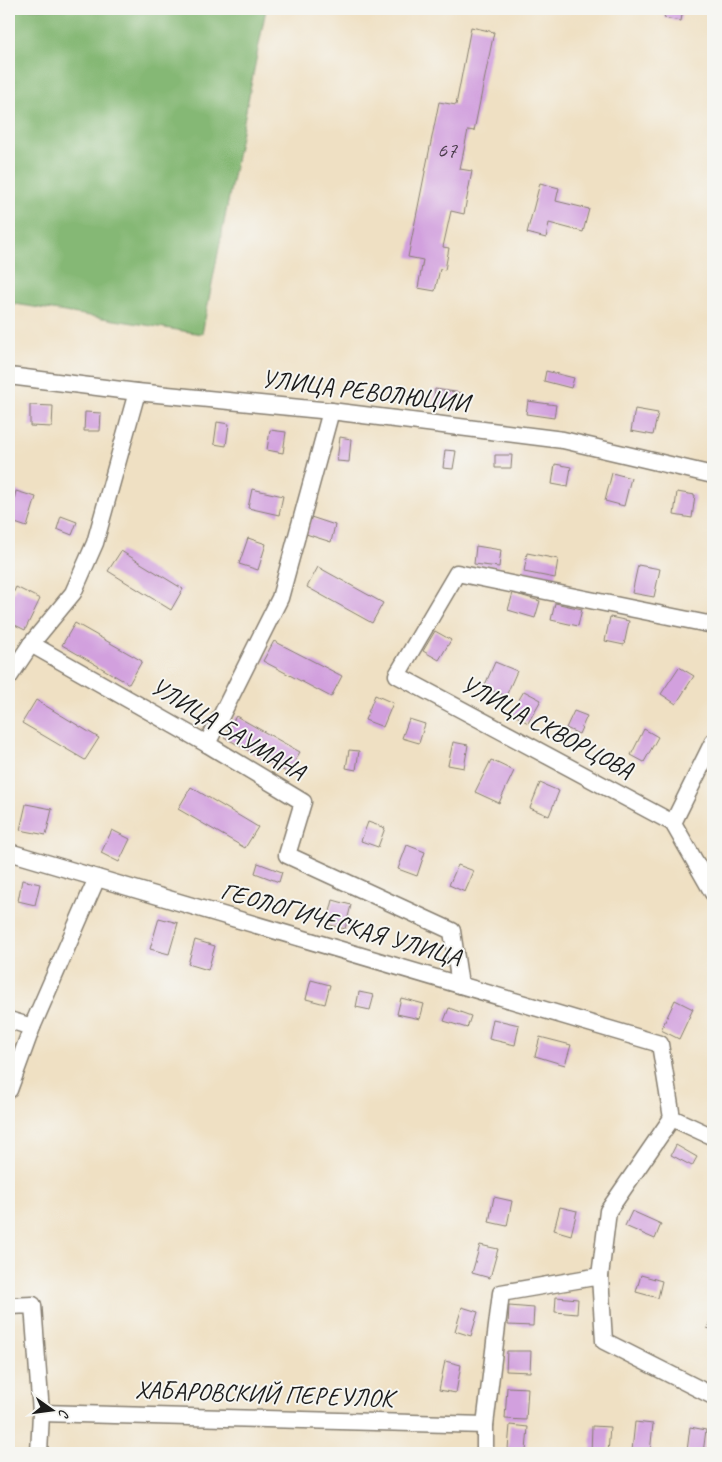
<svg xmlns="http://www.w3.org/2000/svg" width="722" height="1462" viewBox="0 0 722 1462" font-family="Caveat,sans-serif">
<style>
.forest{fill:#85b874;stroke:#506a48}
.building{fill:#d2a0de}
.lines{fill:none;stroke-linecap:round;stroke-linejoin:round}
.minor-casing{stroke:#867e70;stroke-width:19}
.minor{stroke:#fff;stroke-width:16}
.labels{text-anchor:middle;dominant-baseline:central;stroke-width:4;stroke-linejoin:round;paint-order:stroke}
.number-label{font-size:22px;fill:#4a3d4c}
.street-label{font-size:25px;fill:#1c1c1c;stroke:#f6f6f2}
</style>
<rect width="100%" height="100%" fill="#f6f6f2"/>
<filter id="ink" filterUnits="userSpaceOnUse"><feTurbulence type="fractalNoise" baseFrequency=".02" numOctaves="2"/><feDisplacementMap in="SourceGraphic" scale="10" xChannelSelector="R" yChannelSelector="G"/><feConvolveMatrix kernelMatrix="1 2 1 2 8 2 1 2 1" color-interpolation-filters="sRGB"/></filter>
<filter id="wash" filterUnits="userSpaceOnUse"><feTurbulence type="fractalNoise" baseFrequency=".0096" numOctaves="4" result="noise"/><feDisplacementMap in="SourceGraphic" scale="20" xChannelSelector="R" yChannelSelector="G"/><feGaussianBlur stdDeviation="1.12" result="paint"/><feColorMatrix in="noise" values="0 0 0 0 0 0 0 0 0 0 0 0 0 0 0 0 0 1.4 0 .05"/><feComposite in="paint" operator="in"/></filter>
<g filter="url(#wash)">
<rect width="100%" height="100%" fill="#efe0c3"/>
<polygon class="forest" points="9,9 266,9 202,334 9,303"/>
<g id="blocks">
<g class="building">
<polygon points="666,9 683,9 681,21 664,18"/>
<polygon points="471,27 494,32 474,131 468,130 460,169 472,171 464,214 451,211 443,247 449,248 445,270 440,269 435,291 418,288 423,260 408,257 439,102 456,105"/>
<polygon points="540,183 559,188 556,201 589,209 583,232 549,223 546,238 527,233"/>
<polygon points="546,371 574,378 571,388 544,381"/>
<polygon points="435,389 462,393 460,410 433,406"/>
<polygon points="528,401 556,405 554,418 526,414"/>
<polygon points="30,405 53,406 52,427 30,426"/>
<polygon points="635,409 658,413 653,435 631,431"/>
<polygon points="85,412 101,413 100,431 84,431"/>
<polygon points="217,422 229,424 226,446 214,444"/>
<polygon points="270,430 286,432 283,453 267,450"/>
<polygon points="340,437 351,439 349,462 337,461"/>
<polygon points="445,450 456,451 453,469 443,468"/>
<polygon points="495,455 512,455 511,468 495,468"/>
<polygon points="555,464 571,467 568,487 552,484"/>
<polygon points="612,473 631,478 624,506 605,501"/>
<polygon points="252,489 283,496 279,515 248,508"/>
<polygon points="16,491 36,497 27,527 9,521"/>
<polygon points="677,492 695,495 692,518 674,515"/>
<polygon points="61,516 77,522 72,535 57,529"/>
<polygon points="311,517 335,525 331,542 306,534"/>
<polygon points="248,538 266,544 258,570 239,564"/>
<polygon points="476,546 501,550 499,567 474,564"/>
<polygon points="121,551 183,589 171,610 108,571"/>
<polygon points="527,553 558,559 555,578 524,572"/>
<polygon points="638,565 660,569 654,597 632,593"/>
<polygon points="318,567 383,603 372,623 307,587"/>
<polygon points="16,587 40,599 25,630 9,622 9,602"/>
<polygon points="513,593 540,601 535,618 508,610"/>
<polygon points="555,603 582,609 578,626 551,620"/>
<polygon points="610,617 629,621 624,645 605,641"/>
<polygon points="75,623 142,661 129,684 62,645"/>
<polygon points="435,631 451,640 439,660 423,651"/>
<polygon points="274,641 342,676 331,697 263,661"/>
<polygon points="495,662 517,671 506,696 484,687"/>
<polygon points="679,667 694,676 676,704 661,694"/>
<polygon points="524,691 541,700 528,723 511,713"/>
<polygon points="375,695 393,703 383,727 365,720"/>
<polygon points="36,700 99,738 85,760 22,723"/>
<polygon points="574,711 587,716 579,734 566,728"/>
<polygon points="236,716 300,752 288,773 224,737"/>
<polygon points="409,719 425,724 419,743 402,738"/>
<polygon points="644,729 658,737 644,762 631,755"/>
<polygon points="453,742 468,745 464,768 448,765"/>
<polygon points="349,750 359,751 356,770 346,768"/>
<polygon points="491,760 514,771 499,803 475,792"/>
<polygon points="540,783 559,791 549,816 530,808"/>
<polygon points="191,787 258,827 245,848 178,809"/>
<polygon points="26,804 52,809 46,835 20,830"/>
<polygon points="368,822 385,828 378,847 361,841"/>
<polygon points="112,830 130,839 119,862 101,853"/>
<polygon points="407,845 425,852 417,876 398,869"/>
<polygon points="258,863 282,872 279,882 255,873"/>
<polygon points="458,865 474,871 465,892 449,885"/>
<polygon points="22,880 40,884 35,905 18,901"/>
<polygon points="333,900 351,905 345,929 327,924"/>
<polygon points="159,918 178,923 169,954 150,949"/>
<polygon points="195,940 215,946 208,970 188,964"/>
<polygon points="311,980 330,985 325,1004 306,999"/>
<polygon points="359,992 374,995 370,1010 356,1007"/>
<polygon points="401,998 424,1004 420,1019 397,1014"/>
<polygon points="675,1000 693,1009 679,1039 661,1030"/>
<polygon points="449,1008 471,1016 467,1028 444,1021"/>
<polygon points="493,1019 519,1025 515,1045 489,1039"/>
<polygon points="540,1037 571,1045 565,1065 535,1056"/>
<polygon points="676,1145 697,1157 692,1166 671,1155"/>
<polygon points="494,1197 512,1201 507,1226 489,1222"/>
<polygon points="560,1207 577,1211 571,1235 554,1230"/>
<polygon points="632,1211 661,1224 655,1239 625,1226"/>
<polygon points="480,1245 498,1249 490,1278 472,1273"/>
<polygon points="641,1275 662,1281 658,1298 636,1292"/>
<polygon points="556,1297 578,1299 577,1314 555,1312"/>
<polygon points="509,1306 534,1308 533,1326 508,1325"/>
<polygon points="462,1307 478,1312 471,1336 455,1331"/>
<polygon points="713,1314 713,1330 707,1328"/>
<polygon points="507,1351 531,1351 530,1372 506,1371"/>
<polygon points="445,1361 461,1365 456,1393 439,1390"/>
<polygon points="507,1387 528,1388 526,1420 505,1419"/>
<polygon points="635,1422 653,1424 650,1453 632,1451"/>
<polygon points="510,1425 528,1427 526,1451 508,1449"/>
<polygon points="592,1426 610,1427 608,1453 591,1453"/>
<polygon points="690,1427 706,1430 703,1453 687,1451"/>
</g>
</g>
</g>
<g filter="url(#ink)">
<use href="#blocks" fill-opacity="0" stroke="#867e70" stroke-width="1"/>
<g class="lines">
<defs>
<g id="minor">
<polyline points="9,376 137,392 331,411 563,440 713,475"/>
<polyline points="31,644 207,744 303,802 287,855 452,931 460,985"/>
<polyline points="9,677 31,644 73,593 95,543 137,392"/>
<polyline points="713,742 673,823 713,893"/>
<polyline points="207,744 280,598 331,411"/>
<polyline points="673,823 397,675 457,573 713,625"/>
<polyline points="9,852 660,1044 672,1118 713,1137"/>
<polyline points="9,1020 32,1027"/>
<polyline points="9,1090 32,1027 97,878"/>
<polyline points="600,1276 608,1211 672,1118"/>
<polyline points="9,1306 33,1305 41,1413 39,1453"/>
<polyline points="41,1413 485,1425"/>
<polyline points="485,1453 485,1425 501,1293 600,1276 604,1341 713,1396"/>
</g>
</defs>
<use href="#minor" class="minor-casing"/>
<use href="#minor" class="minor"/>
</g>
</g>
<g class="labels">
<g class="number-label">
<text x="447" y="150">67</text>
</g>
<g class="street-label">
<text transform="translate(365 391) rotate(7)">УЛИЦА РЕВОЛЮЦИИ</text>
<text transform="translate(547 727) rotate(28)">УЛИЦА СКВОРЦОВА</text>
<text transform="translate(228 729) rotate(31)">УЛИЦА БАУМАНА</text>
<text transform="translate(341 924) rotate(16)">ГЕОЛОГИЧЕСКАЯ УЛИЦА</text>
<text transform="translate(264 1394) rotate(2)">ХАБАРОВСКИЙ ПЕРЕУЛОК</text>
</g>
</g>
<rect width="722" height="1462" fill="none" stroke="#f6f6f2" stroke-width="30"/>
<g transform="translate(52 1410) rotate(104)" stroke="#f6f6f2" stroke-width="4" paint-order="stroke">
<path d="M0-4L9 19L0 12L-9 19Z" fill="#1c1c1c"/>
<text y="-8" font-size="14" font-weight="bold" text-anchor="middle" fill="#1c1c1c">С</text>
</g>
</svg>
